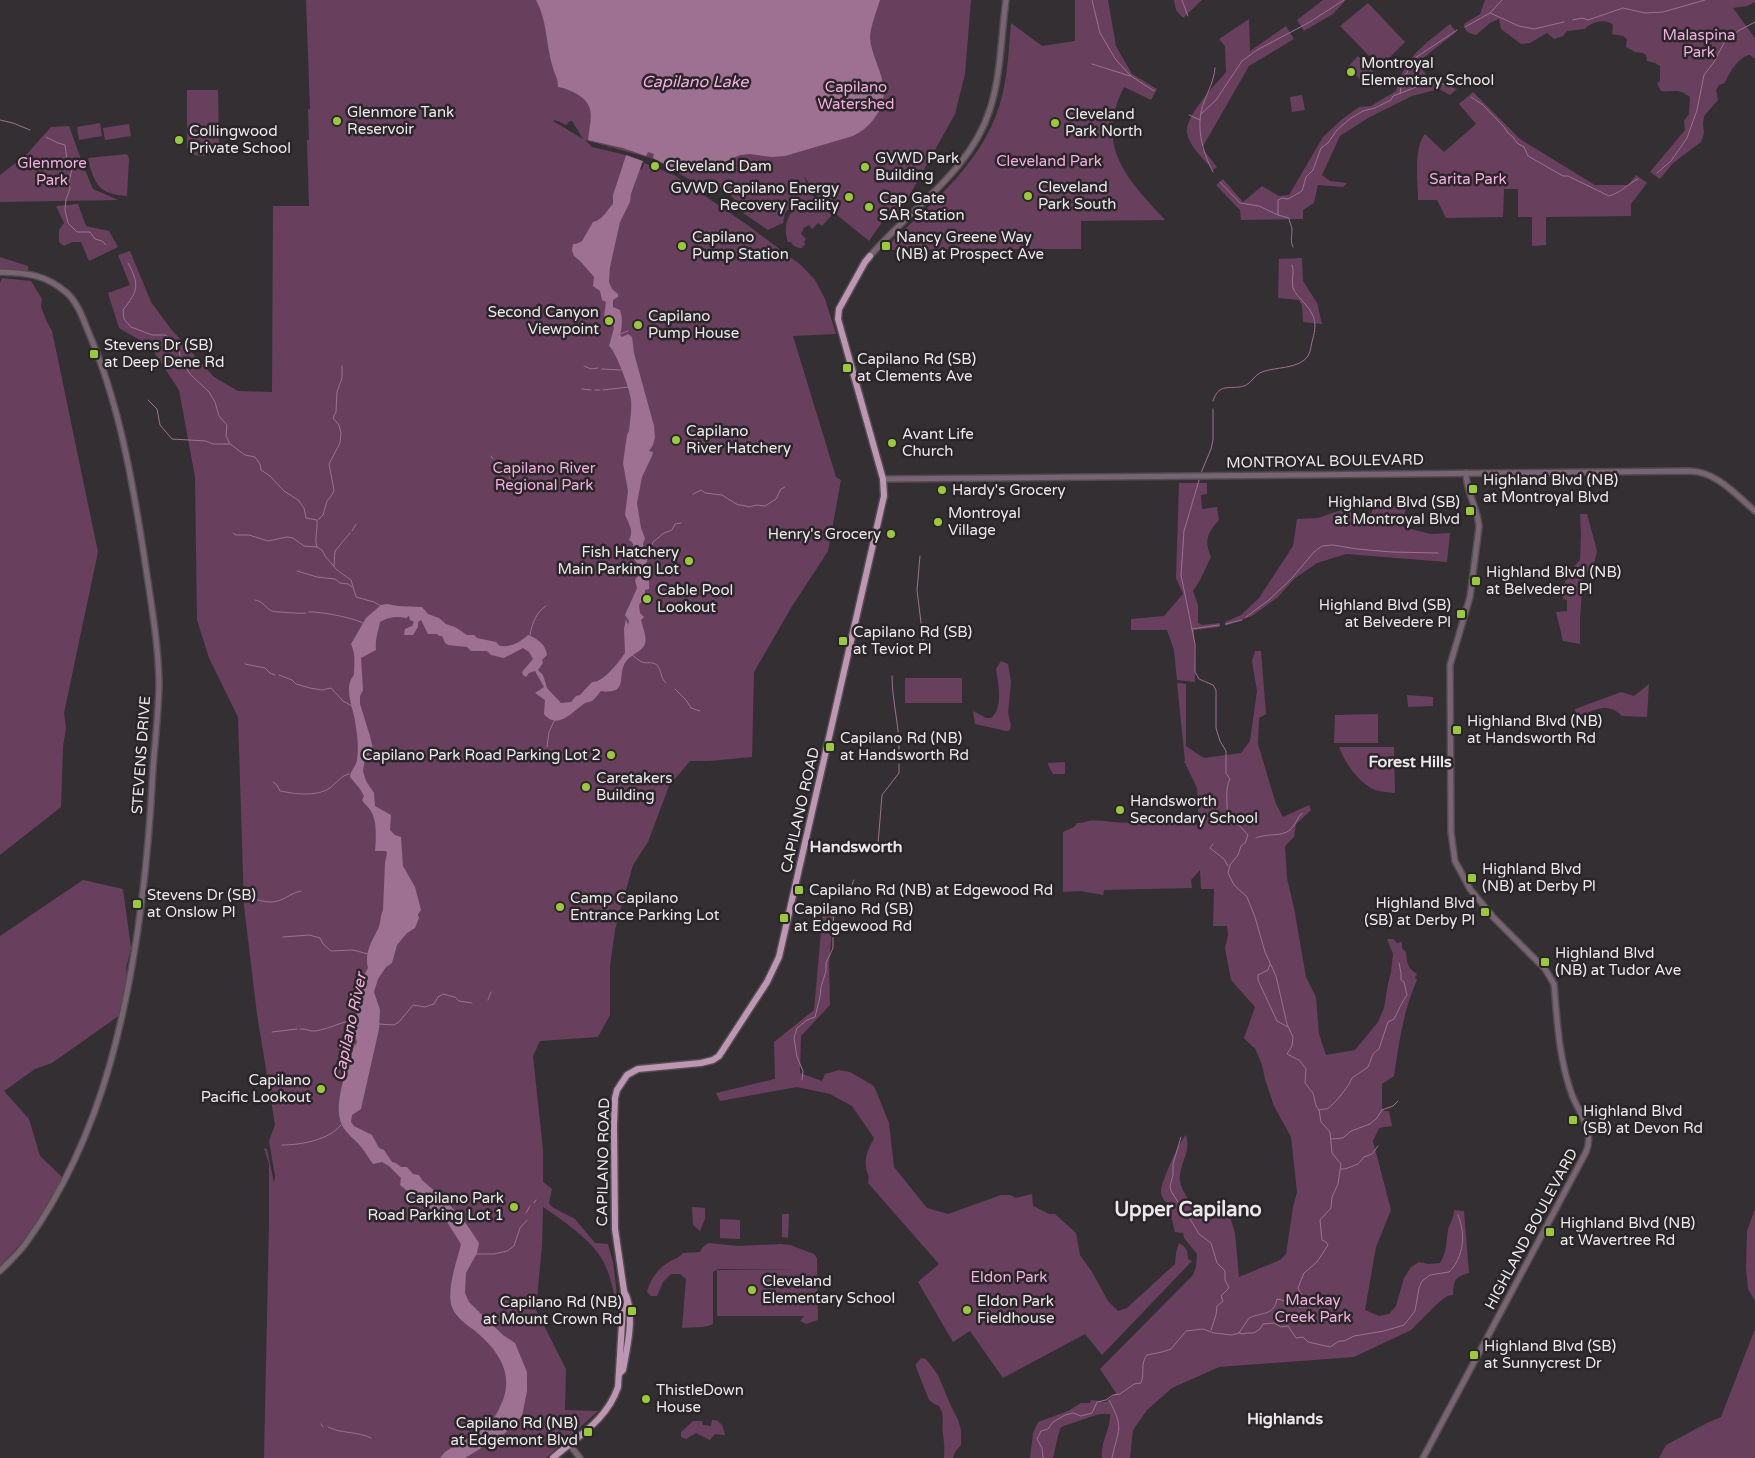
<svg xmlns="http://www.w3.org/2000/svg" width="1755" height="1458" viewBox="0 0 1755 1458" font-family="'Varela Round',sans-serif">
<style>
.green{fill:#68405e;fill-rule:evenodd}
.water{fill:#9e7092}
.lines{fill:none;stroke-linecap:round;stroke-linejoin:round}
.stream{stroke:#9e7092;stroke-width:1}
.minor-casing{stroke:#514d4f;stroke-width:8}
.major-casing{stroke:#514d4f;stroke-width:9}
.minor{stroke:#786472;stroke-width:5}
.major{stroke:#be96b3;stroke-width:6}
.poi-dot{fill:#99cb36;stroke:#2a2528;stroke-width:2}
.labels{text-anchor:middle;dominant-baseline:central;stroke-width:5;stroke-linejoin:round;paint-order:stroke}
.park-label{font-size:15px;fill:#f3aee1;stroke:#2a2528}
.poi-label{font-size:15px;fill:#ebe8ea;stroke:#2a2528;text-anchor:start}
.street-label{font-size:15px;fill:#ebe8ea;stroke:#2a2528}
.water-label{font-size:16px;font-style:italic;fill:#f6b0e3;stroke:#2a2528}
.neighbourhood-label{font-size:16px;font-weight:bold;fill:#ebe8ea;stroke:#2a2528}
.district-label{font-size:20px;font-weight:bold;fill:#ebe8ea;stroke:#2a2528}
</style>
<rect width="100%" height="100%" fill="#342f32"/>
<g class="green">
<path d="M306,0H971L965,74L955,114L898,216L889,212L869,241L821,202L804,176L810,193L832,215L822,226L818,223L812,229L809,225L804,228L801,234L806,239L804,242L805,244L802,248C797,248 793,246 791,242H788C783,227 787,216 797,205L795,202L785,213L783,223L768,230L743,213C740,203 730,197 726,187L706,189L654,159L585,140L592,147L626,155L615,189L631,194L640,169L642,170L644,163L674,175L746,224L801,265L815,280L825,299L836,334L793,336L836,477L841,480L828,551L791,608L754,672L752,757L709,761H690L669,786L648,842L633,865L615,930L610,966V1015L598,1037L540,1041L533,1056L543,1150V1182L552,1189L549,1203L552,1207L575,1219L595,1243L608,1244L613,1262L619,1312V1321C615,1301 613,1279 603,1261C594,1242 560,1218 543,1207L542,1245L536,1310L566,1369L565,1410L598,1411L546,1458H264L269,1223V1164L264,1148L267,1149L274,1183L275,1176L269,1141L275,1125L257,1014L244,906L238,717L209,658L197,620L195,477L179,390L150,346L119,328L108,293L130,285L118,255L130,251L151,302L171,329L214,377L238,391L272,392L273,206H309L307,140H309L308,109H310ZM555,120L566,125L570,121H572L583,139L553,121Z"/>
<path d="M1075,0H1108L1116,46L1132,74L1157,89L1151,100L1124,87C1094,146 1127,179 1165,220L1081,221V249L889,250L888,245C935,200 989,158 1003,92C1008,70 1009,46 1011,23L1042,46L1075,41Z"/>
<polygon points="1174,0 1202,0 1183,18 1176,10"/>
<polygon points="1323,0 1346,0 1333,14 1304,31 1297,20"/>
<path d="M1485,0H1755V2L1747,6L1733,8L1755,38V59L1750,55C1739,56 1729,73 1725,83L1719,85L1716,90L1718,100L1704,116L1703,124L1704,133L1701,142L1673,163L1660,179L1650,172L1685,130L1684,121L1689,114L1690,97C1679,88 1674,92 1661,91L1657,83L1660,81V66L1655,63L1647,61L1646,55L1643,53L1635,52L1626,47L1627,39L1623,36L1612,34L1613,25C1606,18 1591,22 1585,29L1567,31L1563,36L1554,39L1547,33L1530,43L1521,44L1501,29L1499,19L1490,23L1476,35C1468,33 1465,32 1464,24L1480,14Z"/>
<polygon points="1368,3 1405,42 1380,67 1340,26"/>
<path d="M1249,19L1250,51L1286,26L1294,39L1249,66L1202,148L1217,167L1213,170C1204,159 1190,148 1187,133C1184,117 1216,84 1226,72L1225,46L1219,39Z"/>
<path d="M1450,24L1456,32L1417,63L1428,77L1457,89L1450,95L1439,89L1412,96L1368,118L1340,136L1322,175L1330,181L1347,183L1343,187L1318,185L1314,203L1303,210V219L1241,220L1240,210L1216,185L1223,179L1243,202L1262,186L1279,196L1289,195L1323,137L1341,120L1359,107L1371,106L1396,91C1405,56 1424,45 1450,24Z"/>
<polygon points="1358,56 1377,75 1366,86 1348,67"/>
<path d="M187,90H218L219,146L218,148H215V153C208,156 199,157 192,154V148H187Z"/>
<path d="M1473,92L1520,139L1595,185H1628L1636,175L1647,183L1631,204V216L1546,217V245L1532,246V217H1518V189H1504L1503,217L1446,218L1437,200H1418C1418,181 1413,149 1425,134L1444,152L1476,124L1459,104Z"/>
<polygon points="1302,95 1305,110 1292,112 1290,97"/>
<polygon points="100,123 102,136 79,140 77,127"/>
<polygon points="129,124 131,136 105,140 103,128"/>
<polygon points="69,126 83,165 93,189 118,200 0,202 0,175 27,154 51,127"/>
<path d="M127,154L129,158L127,196C99,194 94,185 88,158Z"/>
<polygon points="78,204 86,226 109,231 118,247 89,261 81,242 72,242 64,246 59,242 59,230 64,223 56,206"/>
<polygon points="0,257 28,266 28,271 0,270"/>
<polygon points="1302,258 1303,281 1317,303 1322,324 1303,322 1302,305 1299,300 1278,298 1279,259"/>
<polygon points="2,278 31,281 42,299 41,307 46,320 52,331 98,552 64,713 66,728 63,747 61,807 0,855 0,283"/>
<path d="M1179,483H1207V494L1201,495L1202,509L1217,507L1219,520C1207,533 1204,541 1211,557L1200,580L1193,591L1198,605V623L1202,625L1220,623V627L1194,630L1195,682L1177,680L1174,650L1167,630H1131V619L1164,616L1183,594L1176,578Z"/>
<polygon points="1406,505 1403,527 1431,534 1450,533 1447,562 1346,554 1317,563 1294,579 1278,597 1252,616 1225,626 1225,622 1241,615 1259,598 1293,546 1297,519 1318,518 1350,507 1364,525 1374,508"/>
<path d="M1580,514H1587L1597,551L1593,568L1583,578L1580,619V644L1563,641L1556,612L1567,611V600L1563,599C1561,584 1569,571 1580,560L1581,535Z"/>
<path d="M1255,651H1261L1266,714L1259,718L1258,744L1276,804L1283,817L1309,805L1311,810L1296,824L1294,837L1285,846L1287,878L1294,908L1306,977L1316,997L1319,1034L1326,1055L1355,1050L1378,1022L1384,1008L1388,984L1391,972L1393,954L1387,939H1393L1397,943L1402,942V948L1406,952C1407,962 1407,968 1417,974L1415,978L1417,980C1403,1011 1399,1043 1394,1076L1382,1084V1108L1384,1111H1389L1392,1126L1379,1128L1373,1141L1391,1210L1376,1247L1365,1310L1379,1316L1389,1314L1396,1306L1404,1278L1411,1267L1419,1262L1428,1264L1440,1263C1447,1252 1446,1242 1448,1230C1450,1223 1454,1218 1454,1210L1464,1211L1469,1273C1454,1277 1454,1281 1453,1295L1447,1296L1437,1304L1411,1330L1354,1357L1219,1367L1172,1388L1147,1410L1133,1430L1130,1458H1102C1100,1442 1111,1429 1110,1414H1099L1061,1427C1057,1437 1056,1447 1053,1458H1030L1033,1433L1038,1422L1068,1411L1081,1403H1090L1091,1400L1106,1402L1116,1393L1100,1369L1193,1275L1196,1267L1197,1254L1184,1238L1183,1233L1175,1232C1173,1224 1171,1214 1168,1205C1165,1201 1161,1197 1161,1192C1160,1184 1180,1140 1186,1135C1191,1150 1182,1160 1180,1174C1177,1190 1197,1211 1207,1221L1229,1213L1235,1233L1239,1277L1280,1260L1286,1254L1293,1207L1297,1192L1291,1137L1274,1106L1265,1079L1262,1065L1255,1048L1253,1047L1244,1038L1255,1007L1231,980L1225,948L1228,935L1227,926H1213L1214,889H1201L1200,870L1191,880L1192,888L1104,890L1103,895L1080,891L1063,892V832L1074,827L1077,823C1082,823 1084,822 1089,821C1102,819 1122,825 1133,822L1169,823L1194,822L1199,828L1197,788L1184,761H1185L1177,683L1186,684V746L1204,758L1241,753L1250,741L1257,691L1252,661Z"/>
<path d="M1001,661L1008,664L1011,682L1008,713L1011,725L1010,730L1006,731L975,724L973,711L986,718H991C1004,708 998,683 996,669Z"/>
<rect x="905" y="678" width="57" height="25"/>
<path d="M1649,684L1647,717L1622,716C1608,701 1592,710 1577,718L1575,709L1621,692L1634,696Z"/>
<polygon points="1407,695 1433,697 1433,706 1408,707"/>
<polygon points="1378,714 1378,743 1334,743 1335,715"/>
<path d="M1339,747H1394L1395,793C1387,792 1377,792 1371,788C1357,780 1344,761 1339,747Z"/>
<polygon points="1065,762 1065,774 1053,774 1049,767 1048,763"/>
<polygon points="83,880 123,889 131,948 126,968 127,977 120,1015 52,1063 35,1069 4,1091 29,1119 40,1156 64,1179 25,1239 0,1266 0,936"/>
<path d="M834,907L829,964L830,1005L801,1036L800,1073L822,1081L825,1074L839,1070L850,1072L874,1086L889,1123L894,1167L927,1208L948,1214L1001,1195H1010L1016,1198L1032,1194L1033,1206L1049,1214H1055L1076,1233L1080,1255L1092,1272L1108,1301L1118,1311L1127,1308L1175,1264L1176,1253L1179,1243C1186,1247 1188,1251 1188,1259L1192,1261L1102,1355L1085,1334L1003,1378L970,1331L953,1342L918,1282L939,1264L868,1183C870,1172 867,1176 866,1167C864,1156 870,1147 874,1138L852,1106L830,1094L797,1087L720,1101L716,1093L775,1079L774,1042L814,1010L823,909Z"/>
<polygon points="692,1207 705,1208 705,1219 700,1231 693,1225"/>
<polygon points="1755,1209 1755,1301 1748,1289 1746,1268 1747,1231"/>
<polygon points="782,1214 789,1214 788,1238 782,1237"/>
<polygon points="720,1219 740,1220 740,1239 720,1238"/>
<path d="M708,1243L738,1246L781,1244L790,1245L814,1254L817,1258L818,1320L806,1324L800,1321L804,1316H717V1270H801L718,1269L713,1272V1324C707,1328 691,1327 682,1328L686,1279L680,1274H671L663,1282L657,1296H651L647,1292C650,1280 657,1269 669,1262C674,1259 679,1258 683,1253L700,1252L703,1247Z"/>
<polygon points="1755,1329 1755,1458 1659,1458 1666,1445 1707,1423 1721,1417"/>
<path d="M921,1358L926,1359L938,1375L950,1404L958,1420L961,1430V1445L955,1452L953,1458H944C945,1447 944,1444 943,1434C941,1422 946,1418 939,1406L934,1404L929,1400L916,1367V1364Z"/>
<path d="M712,1420C722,1420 723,1427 725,1435L715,1434L710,1440L696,1433L686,1439L681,1437V1432L693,1421H702L703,1425L711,1426Z"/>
</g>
<g class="water">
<path d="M536,0H880C877,10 870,28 870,38C871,53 880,68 883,83C888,104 873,127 853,136L785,156L772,157L750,154L740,155L711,168H701L684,174L653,158L654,154L648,152L646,156L623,148L588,140C590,120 597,106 577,94C571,91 565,88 558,87C558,77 554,73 552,65C546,43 547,20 536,0Z"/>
<path d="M626,155L643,161L631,194L630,202L620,222L610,267L609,282L612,289L618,294V297L613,300V307L620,310C623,319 622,328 620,335L622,337L628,334L632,337L634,353L654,426L655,437L653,445L649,451L653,452L652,456L642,477L637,503L641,528L645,538L643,544L644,549L650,551C649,558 644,564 646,572C647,582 650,577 649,589L645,590V597L639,605L640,613L644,617L641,620C643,628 647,637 645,644C642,652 629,655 625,663C617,676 629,695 601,691C598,694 595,699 592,701C590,702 587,702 585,703C573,711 558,731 544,714L545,700L535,693L544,687L535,671L529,673L526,677L523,675L522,672L533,659L529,652L523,648L504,658L491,655L487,651H471L467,647L448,645L445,643L442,636H439L437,634H428L421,620L418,622V627L413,635H404L405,629L412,626L414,622L410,620L409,616L406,618C397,616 388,617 380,622C378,633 375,638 376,650L361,658L363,690L360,696V704L370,736L373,749L365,759L363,771L366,781L374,793L375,806L391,815L390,830L395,835L401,837L403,866L415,887L421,910L418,914L419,918L415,928L407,933L397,945L392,963L386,967L378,979L374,992L380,1010L379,1029L361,1109L352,1115L351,1122L354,1126L372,1135L379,1148L384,1150L392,1162L396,1163L401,1167H407L413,1174L419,1175L422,1180L447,1202L467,1225L479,1243L477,1253L466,1273L465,1293L469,1302L477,1310L503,1335L515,1343L527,1372V1391L522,1416L504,1434L465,1458H440L445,1452C460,1442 479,1433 492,1420C497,1415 500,1406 503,1400C512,1375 501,1356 484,1339C474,1328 457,1321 452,1307C446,1290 457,1261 461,1244L447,1222L439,1214L428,1207L400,1185L401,1178L389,1166L382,1162L373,1164C369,1159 366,1153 362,1148C356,1140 346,1134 342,1125C332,1105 348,1067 354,1046L357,1043L353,1025L358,1011L360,991L364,983L363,977L368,968C364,953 372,941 378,929C381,923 380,916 383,910L385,863L387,853L386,851H375C376,841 377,823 372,813C370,808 365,805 362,800L364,796L360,789L350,777C350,771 356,767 357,760C359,747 357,733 355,721C353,707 343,687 354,675C354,664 356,655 351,644L366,618L381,605L387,604L398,606L422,607L428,614L439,618L446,624L455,627L467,635H474L477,638L496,642L500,646C512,647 519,643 528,635C537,638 546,645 547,655L542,660L543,663L538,670L543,675L547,688L561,703L571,702L576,696L580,695L592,682C603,683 619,662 625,653L624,629L626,619L628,625L629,621L625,615L637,588L635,580L639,575L637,563L633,558C635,552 635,543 629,540C634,531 629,524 625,515L628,491L623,463L627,435L629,431C630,421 632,410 631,400C630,390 616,351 609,346L614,328L612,320H607L604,316L606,302L602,300L600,291L593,286L594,277L581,262L574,256L572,250L573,244H576L582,241L593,222C603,220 606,211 613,204V195Z"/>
</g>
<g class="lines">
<g class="stream">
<polyline points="1092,0 1100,33 1116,60 1131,76 1154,91"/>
<polyline points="1182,0 1188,16"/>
<polyline points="1490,13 1519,26 1534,29 1564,22"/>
<polyline points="1573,20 1582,18 1588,20 1623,8 1645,13 1663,12 1705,0"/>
<polyline points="1465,27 1490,13 1502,0"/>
<polyline points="1092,64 1130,76"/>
<polyline points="1400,94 1402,80 1407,73 1412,60 1457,30"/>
<path d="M1471,97L1483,105L1504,127L1508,133L1513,137L1517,143L1524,147L1528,156L1563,176H1568L1609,196C1621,193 1627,184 1638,179"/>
<polyline points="1201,114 1216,100 1242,61 1257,50 1308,23 1344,0"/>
<polyline points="1189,115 1200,120"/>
<polyline points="0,120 13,123 30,130"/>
<polyline points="46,137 58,143 65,145 67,160"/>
<polyline points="69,163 72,169 69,182 70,189 66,199 65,210 68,223 77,232 90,232 95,239 102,241 106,245"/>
<path d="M1213,172C1202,151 1195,125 1204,102C1208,91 1214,81 1215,68"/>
<polyline points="1657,173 1671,161 1687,138 1697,110 1704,75 1714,62 1724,43 1738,31 1755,22"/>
<polyline points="1220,182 1240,203 1259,206 1278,215"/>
<path d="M1293,247C1290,241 1292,236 1292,230C1292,225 1289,222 1289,218L1278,215V200L1282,198L1288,199L1302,191L1306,177L1313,170L1321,148L1328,143L1337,130L1351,118L1363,111L1375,108L1391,100L1393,96C1402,93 1424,83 1432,82C1439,81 1446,86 1452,88"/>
<path d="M128,263C140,285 138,291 123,310L124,319L131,327L152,335H165L172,339L179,351L181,361L191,375L209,392L215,402L219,416L227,425L226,436L230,444L245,455L255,457L260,464L261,470L270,476L284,491L298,500L304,508L306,518L317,520C318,529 314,539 317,547L322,550L325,556L337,570L351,580L356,597L374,602L381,606"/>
<polyline points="620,334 628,331"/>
<polyline points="584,366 591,369 598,368"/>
<polyline points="602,369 621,370"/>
<polyline points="582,389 591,390"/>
<polyline points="595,390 600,390"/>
<polyline points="603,390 629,387"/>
<polyline points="148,400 157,409 160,425 172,439 206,441 213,444 229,444"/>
<path d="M1213,401C1219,382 1230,390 1244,386C1252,383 1254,375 1262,372C1274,367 1300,369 1308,356C1311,351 1311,344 1313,338C1315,331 1316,323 1313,316C1309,305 1297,298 1293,288C1291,280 1295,272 1292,265"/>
<polyline points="491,456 493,459"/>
<polyline points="496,460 510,472 510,486"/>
<polyline points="1201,473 1211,449 1213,440 1213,409"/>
<polyline points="517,487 518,486"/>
<polyline points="693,494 701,490 705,493 722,495 738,505 742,505 749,507 757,505 765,506 776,499 781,489 785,487"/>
<polyline points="318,520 323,515 327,501 332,495 334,490 329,464 340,443 341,433 339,425 333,418 336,412 337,392 342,378 342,366"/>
<polyline points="352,531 356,524"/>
<polyline points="233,533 236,535 249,535 268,541 287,537 293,538 304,546 317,547"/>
<polyline points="650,550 653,542 664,533 672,530 675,524 681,523"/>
<polyline points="920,556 917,590 923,639 922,655"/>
<polyline points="334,566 335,551 350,533"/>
<polyline points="297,571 317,577 335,579 340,583 348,584 352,587"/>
<path d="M255,600C263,601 265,608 272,611C275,612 303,614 306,613"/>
<path d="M309,612C319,611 354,618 363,623"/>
<polyline points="1246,617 1269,600 1292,578 1314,552 1322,546 1333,545 1357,549 1392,552 1438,553"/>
<polyline points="1226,624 1242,620"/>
<polyline points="1192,629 1219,625"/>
<path d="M530,635C532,624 536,612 546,606"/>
<path d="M632,655C635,657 638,660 642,662C647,664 652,661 657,665C662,671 660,678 666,683"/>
<polyline points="245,664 265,668 270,673 275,675"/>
<polyline points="279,675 292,680 296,684 310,688 322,690 331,688 343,701 352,706"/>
<path d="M892,676C892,702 900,727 899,752"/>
<polyline points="675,689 686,700 691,708 700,711"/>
<polyline points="547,747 549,732 555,719"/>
<path d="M273,782L277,785L280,791C295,794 316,797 330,788C336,783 342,775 349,774"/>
<path d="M1256,838C1266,833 1282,837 1290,830C1295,826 1297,818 1302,813"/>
<polyline points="1213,844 1210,848 1224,859 1228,866"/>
<polyline points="874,851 878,844 882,795 899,773 899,764"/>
<path d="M231,893C245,894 258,902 271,902C283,902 290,893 301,891"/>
<polyline points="848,894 854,880"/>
<polyline points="283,937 309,935 320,938 323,944 331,951 353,950 368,954"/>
<polyline points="1270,964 1268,970 1258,975 1258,980 1277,1021 1288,1027"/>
<polyline points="488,1000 491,992"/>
<polyline points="379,1024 394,1025 399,1022 413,1005 425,1007 434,1004 438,997 443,994 455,997 459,1001 472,1003"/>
<path d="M300,1029C306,1028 310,1032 315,1031C330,1029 342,1021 356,1020"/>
<polyline points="272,1032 297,1029"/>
<polyline points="802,1080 803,1071 797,1057 794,1038 797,1028 807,1020 815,1017 820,997 821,987 826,971 826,963 833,948 833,926 834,912 837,910"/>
<path d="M1319,1110C1320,1109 1326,1109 1327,1109C1333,1106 1350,1085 1352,1078L1368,1067C1373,1057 1369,1056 1379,1049L1388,1022L1394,1019C1399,1010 1401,1003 1407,995L1404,982L1401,980V973L1399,963"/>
<polyline points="1181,1137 1173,1164 1173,1175 1170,1186 1171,1191 1181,1207 1186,1212 1199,1234 1211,1243 1217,1263 1225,1271 1225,1280 1229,1288 1221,1296 1223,1301 1217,1306 1216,1315 1211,1330"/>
<polyline points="1331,1139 1343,1138 1351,1131 1370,1124 1377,1118 1382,1110 1393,1106 1398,1101"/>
<path d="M282,1145C301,1145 329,1140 341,1125"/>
<polyline points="1341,1169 1345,1169 1358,1164 1364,1157 1372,1154 1378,1146"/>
<polyline points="534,1203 536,1200"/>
<polyline points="526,1213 530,1206"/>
<polyline points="475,1254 494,1254 507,1251 514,1246 520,1228 527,1220"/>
<path d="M1239,1333L1243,1334L1247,1333H1254L1260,1329L1263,1324L1274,1323L1281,1327L1288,1326L1296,1338L1303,1337L1308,1342L1330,1347L1339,1341H1344L1354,1336L1384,1331L1404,1325L1415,1311L1419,1288L1422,1281L1430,1275L1449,1272C1464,1257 1466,1234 1458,1215"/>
<path d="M1109,1400C1125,1430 1118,1428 1112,1458"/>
<polyline points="321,1424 323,1427"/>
<path d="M328,1427C341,1434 358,1431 371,1438"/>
<path d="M1043,1458L1042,1448L1037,1439L1041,1431L1048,1429L1053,1422L1065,1415L1073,1413L1081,1416L1092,1413L1097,1402L1106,1400L1113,1395L1120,1394L1134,1384L1141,1383C1145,1374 1140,1363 1147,1355L1162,1352L1171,1349L1186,1331L1203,1329L1214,1333L1232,1335L1239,1333L1249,1318C1262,1312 1274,1316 1277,1299C1288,1300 1295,1310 1307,1307L1310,1303C1307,1297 1300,1295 1298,1288L1304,1273L1317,1262L1328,1245L1326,1242L1322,1240L1320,1220L1331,1208L1332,1197L1338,1184L1341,1164L1332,1153L1330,1132L1321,1122L1319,1110L1316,1106L1313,1093L1305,1083L1306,1069L1299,1060L1287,1054L1292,1046L1293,1037L1287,1024L1276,976L1265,952L1255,917L1247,897L1234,885L1228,873L1230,865L1238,855L1241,846L1245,843L1248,835L1239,825L1228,817C1227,807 1225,787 1230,779L1226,773V751L1220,741L1216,728V690L1213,685L1199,679L1195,672V644L1181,575L1184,531L1200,477"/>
</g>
<defs>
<g id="minor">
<path d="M870,256C911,208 971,171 990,109C1001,75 1001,36 1006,0"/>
<path d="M0,272C27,273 45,274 67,293C77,302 83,318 88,331C119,402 132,479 144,555C150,597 158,639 159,681C159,710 155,740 153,769C148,868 137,968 110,1064C92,1127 65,1189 26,1243C19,1253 9,1262 0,1271"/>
<path d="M883,479L1690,471C1717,472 1735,494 1755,511"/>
<polyline points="569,1444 580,1458"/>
<path d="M1423,1458L1586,1152C1595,1132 1579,1113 1572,1095C1559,1059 1557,1021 1554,984L1545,969L1494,918L1470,889L1455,861L1453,847L1451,832L1450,665L1470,597L1479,527C1478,508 1466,492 1466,473"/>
</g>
<g id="major">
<path d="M619,1374L623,1370C627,1348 636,1312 624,1291"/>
<path d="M553,1458C578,1436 607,1420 618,1387L624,1291L615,1229L614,1125L615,1098L617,1090L627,1075L638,1069L701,1063L713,1060L719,1056L767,982L779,957L884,496L883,479L838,319L839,309L865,262L870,256"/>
</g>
</defs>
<use href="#minor" class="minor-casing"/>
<use href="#major" class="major-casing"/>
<use href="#minor" class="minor"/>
<use href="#major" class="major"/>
</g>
<g class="poi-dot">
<circle cx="1351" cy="72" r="5"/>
<circle cx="337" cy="121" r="5"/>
<circle cx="1055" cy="123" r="5"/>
<circle cx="179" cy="140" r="5"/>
<circle cx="655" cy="166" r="5"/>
<circle cx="865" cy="167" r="5"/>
<circle cx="1028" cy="196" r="5"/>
<circle cx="849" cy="197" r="5"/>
<circle cx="869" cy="207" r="5"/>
<circle cx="682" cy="246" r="5"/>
<rect x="881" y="241" width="10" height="10" rx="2.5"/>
<circle cx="609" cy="321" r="5"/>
<circle cx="638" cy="325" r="5"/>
<rect x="89" y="349" width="10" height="10" rx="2.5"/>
<rect x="842" y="363" width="10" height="10" rx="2.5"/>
<circle cx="676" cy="440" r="5"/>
<circle cx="892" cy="443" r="5"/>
<rect x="1468" y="484" width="10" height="10" rx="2.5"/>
<circle cx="942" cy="490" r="5"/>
<rect x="1465" y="506" width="10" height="10" rx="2.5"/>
<circle cx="938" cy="522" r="5"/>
<circle cx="891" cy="534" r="5"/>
<circle cx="689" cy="561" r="5"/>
<rect x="1471" y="576" width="10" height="10" rx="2.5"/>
<circle cx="647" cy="599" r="5"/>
<rect x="1456" y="609" width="10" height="10" rx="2.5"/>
<rect x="838" y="636" width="10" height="10" rx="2.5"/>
<rect x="1452" y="725" width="10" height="10" rx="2.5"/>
<rect x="825" y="742" width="10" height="10" rx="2.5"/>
<circle cx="611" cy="755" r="5"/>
<circle cx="586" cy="787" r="5"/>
<circle cx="1120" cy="810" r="5"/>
<rect x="1467" y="873" width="10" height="10" rx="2.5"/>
<rect x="794" y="885" width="10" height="10" rx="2.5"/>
<rect x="132" y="899" width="10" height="10" rx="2.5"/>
<circle cx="560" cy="907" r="5"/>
<rect x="1480" y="907" width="10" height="10" rx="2.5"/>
<rect x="779" y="913" width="10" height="10" rx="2.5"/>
<rect x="1540" y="957" width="10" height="10" rx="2.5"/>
<circle cx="321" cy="1089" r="5"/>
<rect x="1568" y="1115" width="10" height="10" rx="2.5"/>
<circle cx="514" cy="1207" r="5"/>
<rect x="1545" y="1227" width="10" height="10" rx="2.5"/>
<circle cx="752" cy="1290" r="5"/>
<circle cx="967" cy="1310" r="5"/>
<rect x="627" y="1306" width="10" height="10" rx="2.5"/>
<rect x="1469" y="1350" width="10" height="10" rx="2.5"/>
<circle cx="646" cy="1399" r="5"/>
<rect x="583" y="1427" width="10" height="10" rx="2.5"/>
</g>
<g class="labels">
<g class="park-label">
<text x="1699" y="35">Malaspina<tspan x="1699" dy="17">Park</tspan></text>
<text x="856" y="87">Capilano<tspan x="856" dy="17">Watershed</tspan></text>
<text x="1049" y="161">Cleveland Park</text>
<text x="52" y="163">Glenmore<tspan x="52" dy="17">Park</tspan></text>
<text x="1468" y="179">Sarita Park</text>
<text x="544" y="468">Capilano River<tspan x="544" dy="17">Regional Park</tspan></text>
<text x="1009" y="1277">Eldon Park</text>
<text x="1313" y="1300">Mackay<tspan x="1313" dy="17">Creek Park</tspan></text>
</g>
<g class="poi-label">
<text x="1361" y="63">Montroyal<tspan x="1361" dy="17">Elementary School</tspan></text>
<text x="347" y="112">Glenmore Tank<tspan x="347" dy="17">Reservoir</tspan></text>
<text x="1065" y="114">Cleveland<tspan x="1065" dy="17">Park North</tspan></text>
<text x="189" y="131">Collingwood<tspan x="189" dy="17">Private School</tspan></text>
<text x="875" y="158">GVWD Park<tspan x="875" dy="17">Building</tspan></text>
<text x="665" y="166">Cleveland Dam</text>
<text x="1038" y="187">Cleveland<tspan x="1038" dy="17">Park South</tspan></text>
<text x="839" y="188" text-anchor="end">GVWD Capilano Energy<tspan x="839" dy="17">Recovery Facility</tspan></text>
<text x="879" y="198">Cap Gate<tspan x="879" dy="17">SAR Station</tspan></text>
<text x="692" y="237">Capilano<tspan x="692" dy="17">Pump Station</tspan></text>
<text x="896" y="237">Nancy Greene Way<tspan x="896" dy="17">(NB) at Prospect Ave</tspan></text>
<text x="599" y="312" text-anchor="end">Second Canyon<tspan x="599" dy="17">Viewpoint</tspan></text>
<text x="648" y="316">Capilano<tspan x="648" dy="17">Pump House</tspan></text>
<text x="104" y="345">Stevens Dr (SB)<tspan x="104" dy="17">at Deep Dene Rd</tspan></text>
<text x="857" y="359">Capilano Rd (SB)<tspan x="857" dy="17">at Clements Ave</tspan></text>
<text x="686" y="431">Capilano<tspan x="686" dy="17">River Hatchery</tspan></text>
<text x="902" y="434">Avant Life<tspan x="902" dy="17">Church</tspan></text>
<text x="1483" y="480">Highland Blvd (NB)<tspan x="1483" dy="17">at Montroyal Blvd</tspan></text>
<text x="952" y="490">Hardy's Grocery</text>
<text x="1460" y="502" text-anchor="end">Highland Blvd (SB)<tspan x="1460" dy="17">at Montroyal Blvd</tspan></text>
<text x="948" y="513">Montroyal<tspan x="948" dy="17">Village</tspan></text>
<text x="881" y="534" text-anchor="end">Henry's Grocery</text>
<text x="679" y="552" text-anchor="end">Fish Hatchery<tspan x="679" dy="17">Main Parking Lot</tspan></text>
<text x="1486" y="572">Highland Blvd (NB)<tspan x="1486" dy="17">at Belvedere Pl</tspan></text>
<text x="657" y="590">Cable Pool<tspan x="657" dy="17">Lookout</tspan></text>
<text x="1451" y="605" text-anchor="end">Highland Blvd (SB)<tspan x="1451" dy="17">at Belvedere Pl</tspan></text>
<text x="853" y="632">Capilano Rd (SB)<tspan x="853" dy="17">at Teviot Pl</tspan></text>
<text x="1467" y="721">Highland Blvd (NB)<tspan x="1467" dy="17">at Handsworth Rd</tspan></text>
<text x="840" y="738">Capilano Rd (NB)<tspan x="840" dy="17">at Handsworth Rd</tspan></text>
<text x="601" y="755" text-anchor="end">Capilano Park Road Parking Lot 2</text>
<text x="596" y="778">Caretakers<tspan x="596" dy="17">Building</tspan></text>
<text x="1130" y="801">Handsworth<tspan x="1130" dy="17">Secondary School</tspan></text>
<text x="1482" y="869">Highland Blvd<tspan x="1482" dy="17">(NB) at Derby Pl</tspan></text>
<text x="809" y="890">Capilano Rd (NB) at Edgewood Rd</text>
<text x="147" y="895">Stevens Dr (SB)<tspan x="147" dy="17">at Onslow Pl</tspan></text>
<text x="570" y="898">Camp Capilano<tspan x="570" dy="17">Entrance Parking Lot</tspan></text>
<text x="1475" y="903" text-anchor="end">Highland Blvd<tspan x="1475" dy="17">(SB) at Derby Pl</tspan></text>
<text x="794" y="909">Capilano Rd (SB)<tspan x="794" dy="17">at Edgewood Rd</tspan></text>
<text x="1555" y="953">Highland Blvd<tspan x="1555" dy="17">(NB) at Tudor Ave</tspan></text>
<text x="311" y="1080" text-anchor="end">Capilano<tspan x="311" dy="17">Pacific Lookout</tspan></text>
<text x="1583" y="1111">Highland Blvd<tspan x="1583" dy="17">(SB) at Devon Rd</tspan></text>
<text x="504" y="1198" text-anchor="end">Capilano Park<tspan x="504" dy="17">Road Parking Lot 1</tspan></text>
<text x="1560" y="1223">Highland Blvd (NB)<tspan x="1560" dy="17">at Wavertree Rd</tspan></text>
<text x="762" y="1281">Cleveland<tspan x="762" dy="17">Elementary School</tspan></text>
<text x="977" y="1301">Eldon Park<tspan x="977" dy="17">Fieldhouse</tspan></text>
<text x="622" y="1302" text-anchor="end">Capilano Rd (NB)<tspan x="622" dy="17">at Mount Crown Rd</tspan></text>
<text x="1484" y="1346">Highland Blvd (SB)<tspan x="1484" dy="17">at Sunnycrest Dr</tspan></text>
<text x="656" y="1390">ThistleDown<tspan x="656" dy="17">House</tspan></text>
<text x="578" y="1423" text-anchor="end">Capilano Rd (NB)<tspan x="578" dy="17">at Edgemont Blvd</tspan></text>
</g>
<g class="street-label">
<text transform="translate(1325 461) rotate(-1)">MONTROYAL BOULEVARD</text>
<text transform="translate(141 755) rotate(-86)">STEVENS DRIVE</text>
<text transform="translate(800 810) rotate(-77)">CAPILANO ROAD</text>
<text transform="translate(603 1162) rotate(-89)">CAPILANO ROAD</text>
<text transform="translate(1531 1229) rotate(-62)">HIGHLAND BOULEVARD</text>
</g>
<g class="water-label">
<text x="695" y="82">Capilano Lake</text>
<text transform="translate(350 1027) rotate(-78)">Capilano River</text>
</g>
<g class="neighbourhood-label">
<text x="1410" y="762">Forest Hills</text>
<text x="856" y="847">Handsworth</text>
<text x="1285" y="1419">Highlands</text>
</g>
<g class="district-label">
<text x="1188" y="1210">Upper Capilano</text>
</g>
</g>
</svg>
